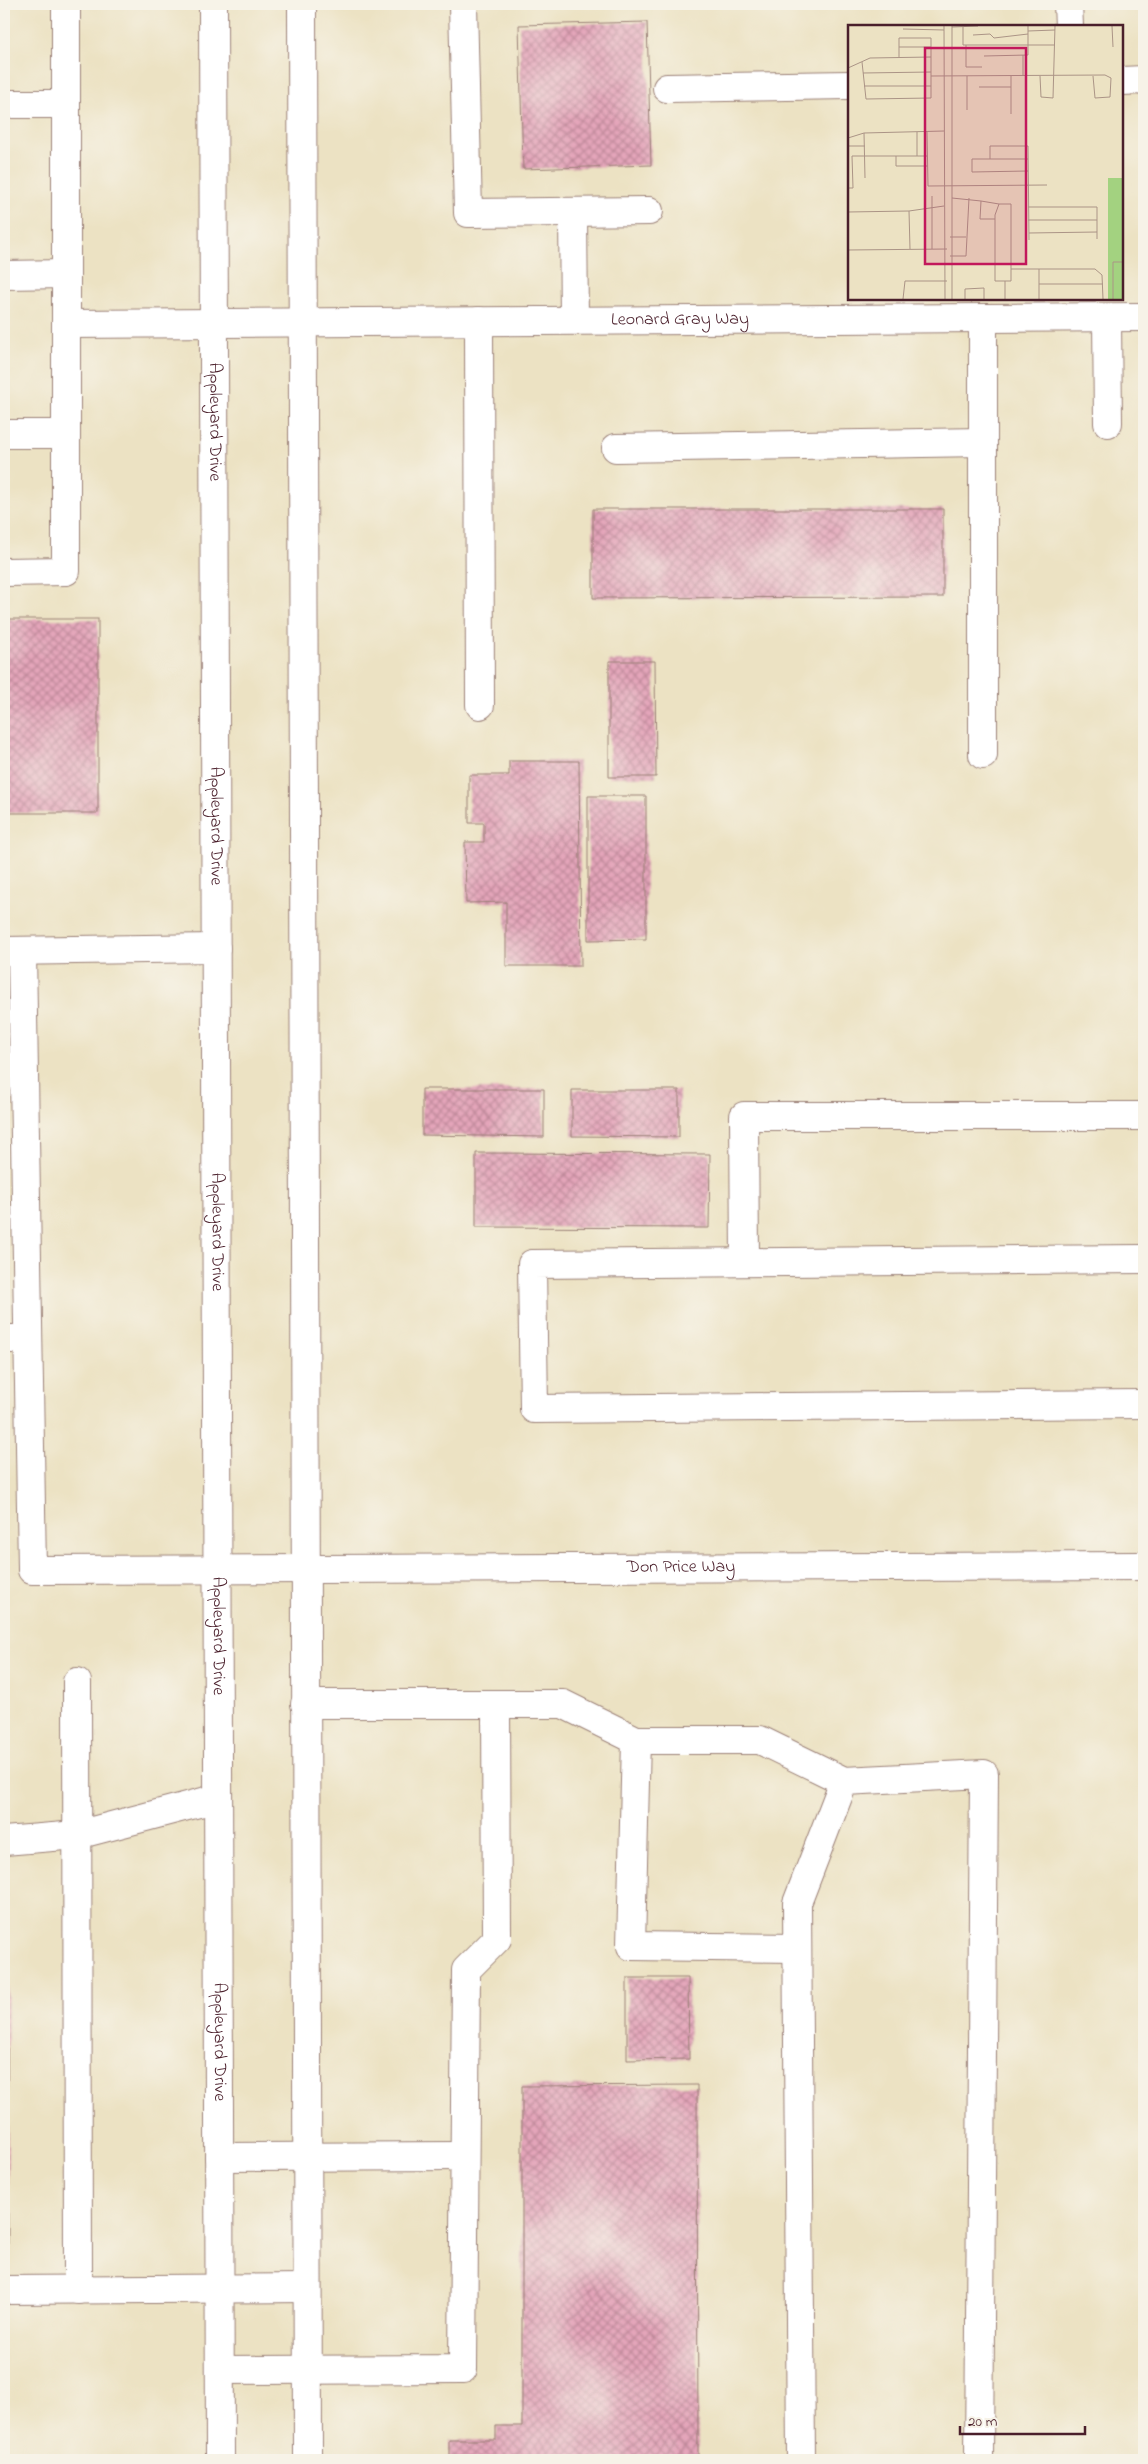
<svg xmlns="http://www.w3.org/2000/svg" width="1148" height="2464" viewBox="0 0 1148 2464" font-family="'Indie Flower',sans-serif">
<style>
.building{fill:url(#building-cross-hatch)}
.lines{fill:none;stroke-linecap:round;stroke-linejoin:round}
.minor-casing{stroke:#9b8077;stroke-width:30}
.minor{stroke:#fff;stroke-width:28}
.labels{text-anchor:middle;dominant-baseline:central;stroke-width:5;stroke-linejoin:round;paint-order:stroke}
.street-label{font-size:18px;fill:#4a1f2b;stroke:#f7f3e8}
.inset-road{fill:none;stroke:#ab9486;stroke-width:1}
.view{fill:#c2185b;fill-opacity:0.15;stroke:#c2185b;stroke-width:2.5}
.inset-edge{fill:none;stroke:#4a1f2b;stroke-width:2.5}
</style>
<defs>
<pattern id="building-cross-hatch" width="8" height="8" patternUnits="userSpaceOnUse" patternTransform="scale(1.25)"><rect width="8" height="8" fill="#e4a5ba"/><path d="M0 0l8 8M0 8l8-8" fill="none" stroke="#bb8697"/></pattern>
</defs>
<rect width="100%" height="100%" fill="#f7f3e8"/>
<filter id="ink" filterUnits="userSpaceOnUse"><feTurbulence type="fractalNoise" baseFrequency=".02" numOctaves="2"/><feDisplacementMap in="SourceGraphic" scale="10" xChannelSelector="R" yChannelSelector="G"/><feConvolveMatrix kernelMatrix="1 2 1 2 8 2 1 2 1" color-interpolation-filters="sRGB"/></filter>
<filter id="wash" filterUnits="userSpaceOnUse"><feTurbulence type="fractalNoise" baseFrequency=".0096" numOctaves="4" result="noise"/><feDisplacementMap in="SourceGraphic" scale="20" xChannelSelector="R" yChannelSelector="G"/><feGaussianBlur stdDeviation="1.12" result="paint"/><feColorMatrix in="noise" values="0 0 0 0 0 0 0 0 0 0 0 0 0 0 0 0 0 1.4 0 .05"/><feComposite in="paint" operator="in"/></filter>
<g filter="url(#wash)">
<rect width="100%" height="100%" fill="#ece2c3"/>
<g id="blocks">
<g class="building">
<polygon points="647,22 651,165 523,169 519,25"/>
<polygon points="593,509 943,509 943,597 593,598"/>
<rect x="4" y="619" width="94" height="194"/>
<polygon points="609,661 655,661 656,777 609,777"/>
<polygon points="509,761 579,761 581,966 506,966 506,902 466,903 465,842 484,842 484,823 469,823 469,775 509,775"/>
<polygon points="588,796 646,796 646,939 588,940"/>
<polygon points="422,1089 544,1089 544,1137 422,1135"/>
<polygon points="572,1090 679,1090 679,1137 572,1136"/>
<polygon points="476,1153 710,1154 709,1228 476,1227"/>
<polygon points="4,1675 6,1675 7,1773 4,1773"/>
<polygon points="4,1860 7,1860 8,2244 4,2244"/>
<polygon points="627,1978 688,1978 689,2059 627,2060"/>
<polygon points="697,2085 698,2460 449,2460 449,2440 496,2440 496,2426 522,2426 522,2086"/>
</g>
</g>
</g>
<g filter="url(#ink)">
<use href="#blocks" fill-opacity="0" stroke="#9b8077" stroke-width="1"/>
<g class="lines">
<defs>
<g id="minor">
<path id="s1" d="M213,4L220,2460"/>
<polyline points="302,4 308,2460"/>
<polyline points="463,4 468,213 649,211"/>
<polyline points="1068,4 1069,26"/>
<polyline points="1122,81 1144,80"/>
<polyline points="667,88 849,85"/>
<polyline points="4,104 66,104"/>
<polyline points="573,212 574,320"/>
<polyline points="4,275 66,274"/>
<polyline points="1107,318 1108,423"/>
<polyline points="479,321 480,705"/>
<path id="s2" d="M66,324L1144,317"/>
<polyline points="4,434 66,434"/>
<polyline points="616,448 983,442"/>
<polyline points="4,572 66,571 66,4"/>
<polyline points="983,755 983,318"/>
<polyline points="4,951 216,948"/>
<path id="s3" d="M22,951L32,1570L1144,1566"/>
<polyline points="1144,1259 532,1264 534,1409 1144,1404"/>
<polyline points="745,1262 744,1116 1144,1116"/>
<polyline points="4,1339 28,1339"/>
<polyline points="77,1682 78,2290"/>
<polyline points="305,1704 563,1704 636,1740"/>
<polyline points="4,1841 77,1835 218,1798"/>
<polyline points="797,1948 631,1946 636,1740 760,1740 844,1781"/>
<polyline points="219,2157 464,2156"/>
<polyline points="4,2290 307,2288"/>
<polyline points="220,2370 463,2369 466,1970 497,1939 496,1704"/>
<polyline points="801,2460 797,1903 844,1781 984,1774 979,2460"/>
</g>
</defs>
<use href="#minor" class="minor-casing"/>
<use href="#minor" class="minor"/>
</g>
</g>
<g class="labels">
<g class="street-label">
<text stroke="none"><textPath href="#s2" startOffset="614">Leonard Gray Way</textPath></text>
<text stroke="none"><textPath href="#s1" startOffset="418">Appleyard Drive</textPath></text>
<text stroke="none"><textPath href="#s1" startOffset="822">Appleyard Drive</textPath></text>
<text stroke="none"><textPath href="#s1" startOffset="1228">Appleyard Drive</textPath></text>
<text stroke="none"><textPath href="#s3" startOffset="1268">Don Price Way</textPath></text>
<text stroke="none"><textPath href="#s1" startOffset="1632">Appleyard Drive</textPath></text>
<text stroke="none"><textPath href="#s1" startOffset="2038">Appleyard Drive</textPath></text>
</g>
</g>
<g transform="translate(848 25)">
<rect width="275" height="275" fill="#ece2c3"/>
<path d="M260,153H275V274H260Z" fill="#a3d280"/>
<path d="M262,205H275V231L261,229Z" fill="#a3d280"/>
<path class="inset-road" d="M96,1L97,274M104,1V274M264,1L265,22M104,2L130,1M115,2V20H207M55,4L96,5M180,6L207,5M125,10L142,9L146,13L180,9M118,20V42H134M51,22H83M175,30V51M136,31L180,30V1M14,37L18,74L83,73V13H51V32M0,43L22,33L83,32M15,48L83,47M83,51L257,50L263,53L262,72L247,73L245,51M119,51V85M192,51L193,72L205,73L207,1M16,61H83M131,62H163M163,89V51M69,107V131M79,107L80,161L199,160M16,108L17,153M0,113L16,108L96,106M0,121H17M48,131V141H80M142,134V121H180L181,215M180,134H124V147L180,146M0,163H5L4,131H79M84,171V224M104,173L133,176M151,179H163V256H147V190ZM180,182H249V214M61,186L62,224M0,187L61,186L96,181M147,194H132L133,176L151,179M180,195H249M181,208L249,207M102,212H118M0,225L99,224M102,231H118L121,173M163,244H247L254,250L255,274M191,259H255M55,274L57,256H99M117,274V264L136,263V274M157,274V256M191,274V244M265,274V237H275"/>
<path class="view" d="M77,23H178V239H77Z"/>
<rect width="275" height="275" class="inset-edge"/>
</g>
<rect width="1148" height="2464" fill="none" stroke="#f7f3e8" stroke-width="20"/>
<path d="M960 2426v8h125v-8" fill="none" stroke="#4a1f2b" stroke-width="2.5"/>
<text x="968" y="2426" font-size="15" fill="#4a1f2b" stroke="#f7f3e8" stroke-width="4" paint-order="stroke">20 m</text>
</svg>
